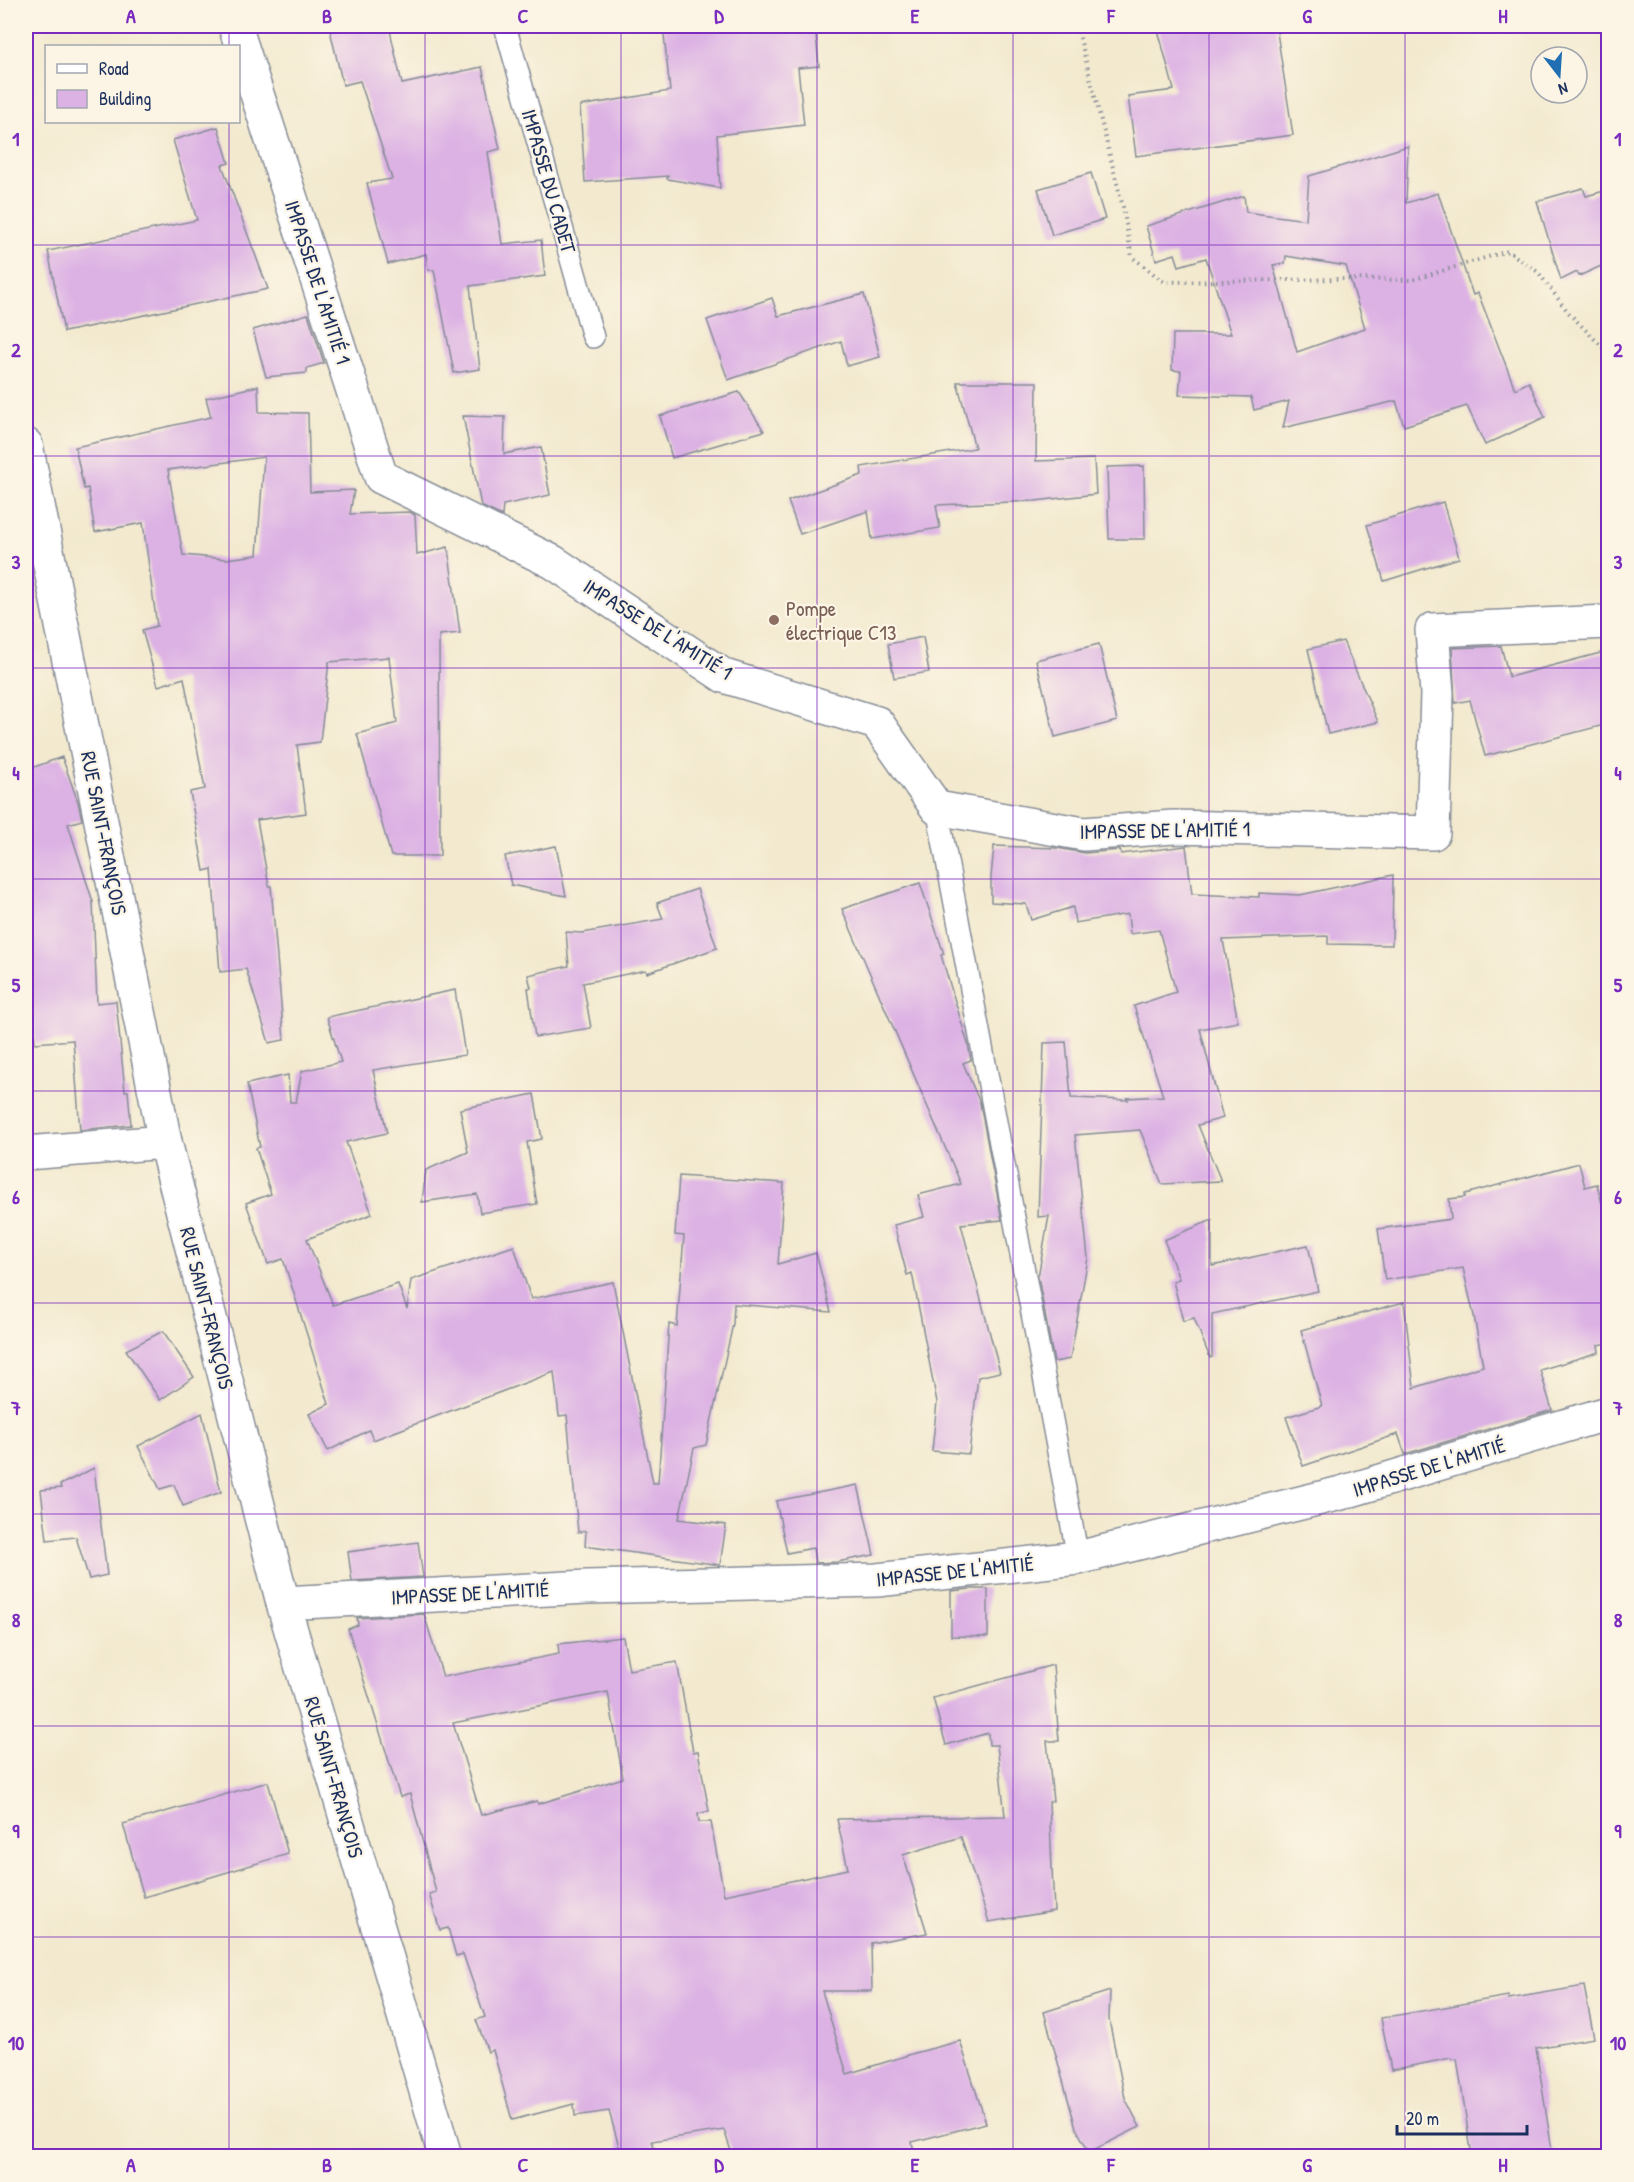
<svg xmlns="http://www.w3.org/2000/svg" width="1634" height="2182" viewBox="0 0 1634 2182" font-family="'Patrick Hand',sans-serif">
<style>
.building{fill:#dcb1e4;fill-rule:evenodd}
.lines{fill:none;stroke-linecap:round;stroke-linejoin:round}
.service-casing{stroke:#868c96;stroke-width:24}
.minor-casing{stroke:#868c96;stroke-width:36}
.tertiary-casing{stroke:#868c96;stroke-width:36}
.path{stroke:#868c96;stroke-width:4;stroke-dasharray:1.5 4.5;stroke-linecap:butt}
.service{stroke:#fff;stroke-width:21}
.minor{stroke:#fff;stroke-width:33}
.tertiary{stroke:#fff;stroke-width:33}
.grid{fill:none;stroke:#7b2cbf;stroke-width:1.5;stroke-opacity:0.55}
.education-dot{fill:#8d6e63;stroke:#fcf5e5;stroke-width:2}
.labels{text-anchor:middle;dominant-baseline:central;stroke-width:4.5;stroke-linejoin:round;paint-order:stroke}
.street-label{font-size:21px;fill:#1b2f5e;stroke:#fcf5e5}
.education-label{font-size:21px;fill:#785e54;stroke:#fcf5e5;text-anchor:start}
.neatline{fill:none;stroke:#7b2cbf;stroke-width:2}
.grid-label{font-size:20px;text-anchor:middle;font-weight:bold;fill:#7b2cbf}
</style>
<rect width="100%" height="100%" fill="#fcf5e5"/>
<filter id="ink" filterUnits="userSpaceOnUse"><feTurbulence type="fractalNoise" baseFrequency=".0167" numOctaves="2"/><feDisplacementMap in="SourceGraphic" scale="12" xChannelSelector="R" yChannelSelector="G"/><feConvolveMatrix kernelMatrix="1 2 1 2 8 2 1 2 1" color-interpolation-filters="sRGB"/></filter>
<filter id="wash" filterUnits="userSpaceOnUse"><feTurbulence type="fractalNoise" baseFrequency=".008" numOctaves="4" result="noise"/><feDisplacementMap in="SourceGraphic" scale="24" xChannelSelector="R" yChannelSelector="G"/><feGaussianBlur stdDeviation="1.35" result="paint"/><feColorMatrix in="noise" values="0 0 0 0 0 0 0 0 0 0 0 0 0 0 0 0 0 1.4 0 .05"/><feComposite in="paint" operator="in"/></filter>
<g filter="url(#wash)">
<rect width="100%" height="100%" fill="#f2e9ce"/>
<g id="blocks">
<g class="building">
<polygon points="329,26 389,26 402,84 482,67 500,149 488,152 502,244 541,240 545,276 470,286 480,369 454,373 434,270 428,270 426,254 388,264 367,183 392,179 360,81 343,85"/>
<polygon points="663,26 815,26 819,66 798,68 804,125 717,135 720,188 667,179 668,176 585,182 580,106 670,91"/>
<polygon points="1157,26 1276,26 1293,135 1136,156 1128,96 1174,90"/>
<polygon points="218,127 229,163 222,165 268,289 64,332 48,251 197,220 173,140"/>
<path d="M1408,146L1406,203L1438,193L1473,295L1478,293L1515,389L1529,382L1545,417L1485,445L1467,406L1404,426L1396,401L1283,428L1289,401L1254,410L1251,397L1179,395L1181,371L1172,370L1173,334H1231L1206,258L1179,266L1175,254L1156,260L1146,226L1244,196L1246,212L1306,220L1309,176ZM1286,256L1346,266L1365,328L1297,352L1273,265L1285,264Z"/>
<polygon points="1091,173 1105,219 1052,235 1038,189"/>
<polygon points="1583,188 1586,196 1608,190 1608,263 1579,276 1577,272 1561,280 1537,201"/>
<polygon points="864,294 880,357 847,366 841,341 728,380 707,320 772,298 778,316"/>
<polygon points="308,314 324,363 307,368 307,373 266,377 253,330"/>
<polygon points="957,382 1037,382 1036,461 1094,459 1096,494 1035,501 936,505 940,528 872,539 868,511 800,534 788,501 862,475 861,467 975,448"/>
<path d="M258,386L259,412L308,413L310,492L354,490L350,514L410,512L415,515L417,555L448,547L460,633L439,635L440,856H391L357,734L397,723L389,657L329,662L320,742L297,745L306,813L257,820L269,886H271L284,1040L269,1043L246,969L220,972L212,869L204,871L190,792L205,789L184,678L158,686L142,630L157,626L143,523L95,532L88,488L84,489L75,447L211,417L206,398ZM264,457L257,555L226,559L183,555L168,470Z"/>
<polygon points="739,392 764,431 672,458 660,416"/>
<polygon points="463,416 505,417 504,454 541,447 550,495 503,505 502,516 481,506"/>
<polygon points="1144,466 1145,539 1109,539 1107,467"/>
<polygon points="1443,502 1459,558 1384,581 1367,525"/>
<polygon points="923,637 929,672 894,678 888,644"/>
<polygon points="1343,641 1378,722 1328,734 1308,649"/>
<polygon points="1099,644 1117,721 1055,737 1036,660"/>
<polygon points="1501,646 1509,677 1608,651 1608,724 1485,756 1470,700 1455,703 1452,648"/>
<polygon points="62,757 78,802 82,820 68,824 93,902 97,1003 116,1001 125,1091 128,1091 131,1125 80,1130 73,1040 35,1043 26,945 26,770"/>
<polygon points="556,846 566,896 511,885 505,856"/>
<polygon points="994,846 1057,848 1085,853 1120,850 1121,854 1186,846 1192,894 1259,897 1259,893 1300,895 1393,875 1392,945 1328,944 1328,936 1223,940 1238,1022 1200,1029 1223,1118 1198,1125 1221,1181 1162,1184 1140,1130 1075,1135 1088,1258 1070,1359 1054,1362 1038,1277 1049,1216 1038,1217 1044,1043 1066,1042 1071,1098 1128,1100 1127,1098 1163,1096 1134,1006 1176,992 1159,930 1130,934 1128,914 1075,923 1073,907 1031,920 1026,904 991,902 991,877"/>
<polygon points="920,883 944,954 941,955 968,1044 971,1060 963,1063 980,1103 1002,1220 961,1224 1000,1372 978,1377 969,1454 932,1451 937,1402 912,1273 907,1275 894,1225 924,1217 918,1195 961,1184 842,909"/>
<polygon points="697,889 717,948 647,973 646,970 583,983 591,1028 535,1037 528,988 531,988 528,975 569,966 566,932 582,933 663,919 657,903"/>
<polygon points="455,990 465,1055 373,1070 387,1133 346,1142 372,1214 307,1239 333,1305 398,1284 407,1309 411,1280 514,1246 531,1299 613,1282 653,1483 658,1483 669,1324 677,1326 684,1236 675,1235 679,1176 784,1183 778,1264 816,1253 831,1312 734,1304 733,1324 706,1445 694,1448 679,1519 726,1525 720,1565 585,1546 586,1531 578,1532 567,1415 559,1416 554,1372 373,1440 369,1430 328,1451 309,1414 329,1404 283,1259 268,1264 246,1203 271,1194 256,1148 260,1147 247,1084 288,1075 290,1102 296,1102 302,1071 341,1062 327,1017"/>
<polygon points="534,1094 542,1139 527,1142 537,1204 480,1213 477,1194 422,1202 426,1170 468,1152 460,1109"/>
<polygon points="1579,1163 1585,1187 1597,1184 1608,1227 1608,1343 1598,1345 1599,1352 1540,1370 1552,1410 1405,1454 1398,1434 1303,1466 1286,1417 1322,1406 1301,1330 1404,1302 1414,1388 1483,1366 1474,1316 1463,1268 1385,1280 1378,1229 1451,1219 1449,1199 1465,1197 1465,1194"/>
<polygon points="1212,1220 1212,1266 1308,1245 1318,1291 1212,1314 1212,1357 1210,1358 1194,1318 1183,1321 1173,1281 1179,1279 1164,1240"/>
<polygon points="163,1331 194,1377 160,1400 126,1350"/>
<polygon points="202,1413 221,1492 183,1506 174,1485 160,1489 138,1446"/>
<polygon points="94,1468 107,1575 89,1579 76,1537 47,1540 41,1490 61,1488 60,1485"/>
<polygon points="858,1485 874,1555 837,1562 815,1563 813,1548 787,1553 776,1501"/>
<polygon points="418,1542 423,1577 352,1581 348,1552"/>
<polygon points="971,1589 988,1589 988,1637 951,1636 951,1591"/>
<path d="M424,1614L443,1677L559,1654L558,1644L623,1637L629,1670L677,1662L693,1752L698,1751L709,1811L698,1814L699,1822H711L724,1895L848,1869L837,1819L1005,1816L997,1745H989L988,1733L946,1745L933,1698L1053,1665L1059,1741H1047L1053,1801L1049,1802L1054,1911L989,1922L961,1837L903,1855L927,1933L871,1943L872,1991H822L847,2074L915,2053L960,2041L986,2123L912,2142L915,2157H733L724,2130L652,2141L657,2157H622L609,2111L575,2116L574,2104L512,2120L493,2050L488,2052L476,2020L485,2017L463,1954L456,1956L448,1928L440,1930L429,1894L436,1892L410,1794L400,1797L348,1629L358,1625L357,1618ZM608,1692L623,1778L538,1804L537,1801L481,1815L453,1723Z"/>
<polygon points="268,1782 288,1854 144,1897 123,1824"/>
<polygon points="1584,1986 1594,2038 1536,2048 1553,2157 1472,2157 1457,2059 1452,2060 1451,2058 1391,2070 1381,2018 1508,1996 1509,1999"/>
<polygon points="1110,1991 1109,2020 1125,2098 1140,2127 1089,2152 1076,2128 1044,2012"/>
</g>
</g>
</g>
<g filter="url(#ink)">
<use href="#blocks" fill-opacity="0" stroke="#868c96" stroke-width="1.5"/>
<g class="lines">
<defs>
<g id="service">
<polyline points="505,26 593,337"/>
<polyline points="937,808 1078,1558"/>
</g>
<g id="minor">
<polyline points="235,26 381,477 553,562 724,676 877,723 937,808 1084,834 1173,827 1433,833 1437,693 1432,630 1608,622"/>
<polyline points="26,1153 165,1142"/>
<polyline points="283,1603 587,1587 877,1580 1078,1558 1341,1493 1608,1413"/>
</g>
<polyline id="tertiary" points="26,445 165,1142 283,1603 445,2156"/>
</defs>
<use href="#service" class="service-casing"/>
<use href="#minor" class="minor-casing"/>
<use href="#tertiary" class="tertiary-casing"/>
<polyline class="path" points="1077,26 1123,207 1132,257 1164,282 1343,279 1412,280 1508,251 1538,272 1568,312 1608,353"/>
<use href="#service" class="service"/>
<use href="#minor" class="minor"/>
<use href="#tertiary" class="tertiary"/>
</g>
</g>
<path class="grid" d="M229,26V46M425,26V2156M621,26V2156M817,26V2156M1013,26V2156M1209,26V2156M1405,26V2156M229,122V2156M26,245H1608M26,456H1608M26,668H1608M26,879H1608M26,1091H1608M26,1303H1608M26,1514H1608M26,1726H1608M26,1937H1608"/>
<circle class="education-dot" cx="774" cy="620" r="6"/>
<g class="labels">
<g class="street-label">
<text transform="translate(549 181) rotate(74)">IMPASSE DU CADET</text>
<text transform="translate(318 282) rotate(72)">IMPASSE DE L'AMITIÉ 1</text>
<text transform="translate(658 629) rotate(32)">IMPASSE DE L'AMITIÉ 1</text>
<text transform="translate(1165 830) rotate(-1)">IMPASSE DE L'AMITIÉ 1</text>
<text transform="translate(104 833) rotate(79)">RUE SAINT-FRANÇOIS</text>
<text transform="translate(207 1308) rotate(76)">RUE SAINT-FRANÇOIS</text>
<text transform="translate(1429 1467) rotate(-17)">IMPASSE DE L'AMITIÉ</text>
<text transform="translate(955 1571) rotate(-6)">IMPASSE DE L'AMITIÉ</text>
<text transform="translate(470 1593) rotate(-3)">IMPASSE DE L'AMITIÉ</text>
<text transform="translate(334 1777) rotate(74)">RUE SAINT-FRANÇOIS</text>
</g>
<g class="education-label">
<text x="786" y="608">Pompe<tspan x="786" dy="24">électrique C13</tspan></text>
</g>
</g>
<rect width="1634" height="2182" fill="none" stroke="#fcf5e5" stroke-width="66"/>
<rect x="45" y="45" width="195" height="78" fill="#fcf5e5" stroke="#a2a6af" stroke-width="1.5"/>
<rect x="57" y="64" width="30" height="9" fill="#ffffff" stroke="#a2a6af" stroke-width="1.5"/>
<text x="99" y="75" font-size="18" fill="#1b2f5e">Road</text>
<rect x="57" y="90" width="30" height="18" fill="#dcb1e4" stroke="#a2a6af" stroke-width="1.5"/>
<text x="99" y="105" font-size="18" fill="#1b2f5e">Building</text>
<g transform="translate(1559 75) rotate(163)"><circle r="28" fill="#fcf5e5" stroke="#a2a6af" stroke-width="1.5"/>
<path d="M0-4.5L10 22L0 15L-10 22Z" fill="#1f6fb2"/>
<text y="-9" font-size="16" font-weight="bold" text-anchor="middle" fill="#1b2f5e">N</text>
</g>
<path d="M1397 2125v9h130v-9" fill="none" stroke="#1b2f5e" stroke-width="3"/>
<text x="1406" y="2125" font-size="18" fill="#1b2f5e" stroke="#fcf5e5" stroke-width="4.5" paint-order="stroke">20 m</text>
<rect x="33" y="33" width="1568" height="2116" class="neatline"/>
<g class="grid-label">
<text x="131" y="23">A</text>
<text x="327" y="23">B</text>
<text x="523" y="23">C</text>
<text x="719" y="23">D</text>
<text x="915" y="23">E</text>
<text x="1111" y="23">F</text>
<text x="1307" y="23">G</text>
<text x="1503" y="23">H</text>
<text x="16" y="146">1</text>
<text x="1618" y="146">1</text>
<text x="16" y="357">2</text>
<text x="1618" y="357">2</text>
<text x="16" y="569">3</text>
<text x="1618" y="569">3</text>
<text x="16" y="780">4</text>
<text x="1618" y="780">4</text>
<text x="16" y="992">5</text>
<text x="1618" y="992">5</text>
<text x="16" y="1204">6</text>
<text x="1618" y="1204">6</text>
<text x="16" y="1415">7</text>
<text x="1618" y="1415">7</text>
<text x="16" y="1627">8</text>
<text x="1618" y="1627">8</text>
<text x="16" y="1838">9</text>
<text x="1618" y="1838">9</text>
<text x="16" y="2050">10</text>
<text x="1618" y="2050">10</text>
<text x="131" y="2172">A</text>
<text x="327" y="2172">B</text>
<text x="523" y="2172">C</text>
<text x="719" y="2172">D</text>
<text x="915" y="2172">E</text>
<text x="1111" y="2172">F</text>
<text x="1307" y="2172">G</text>
<text x="1503" y="2172">H</text>
</g>
</svg>
